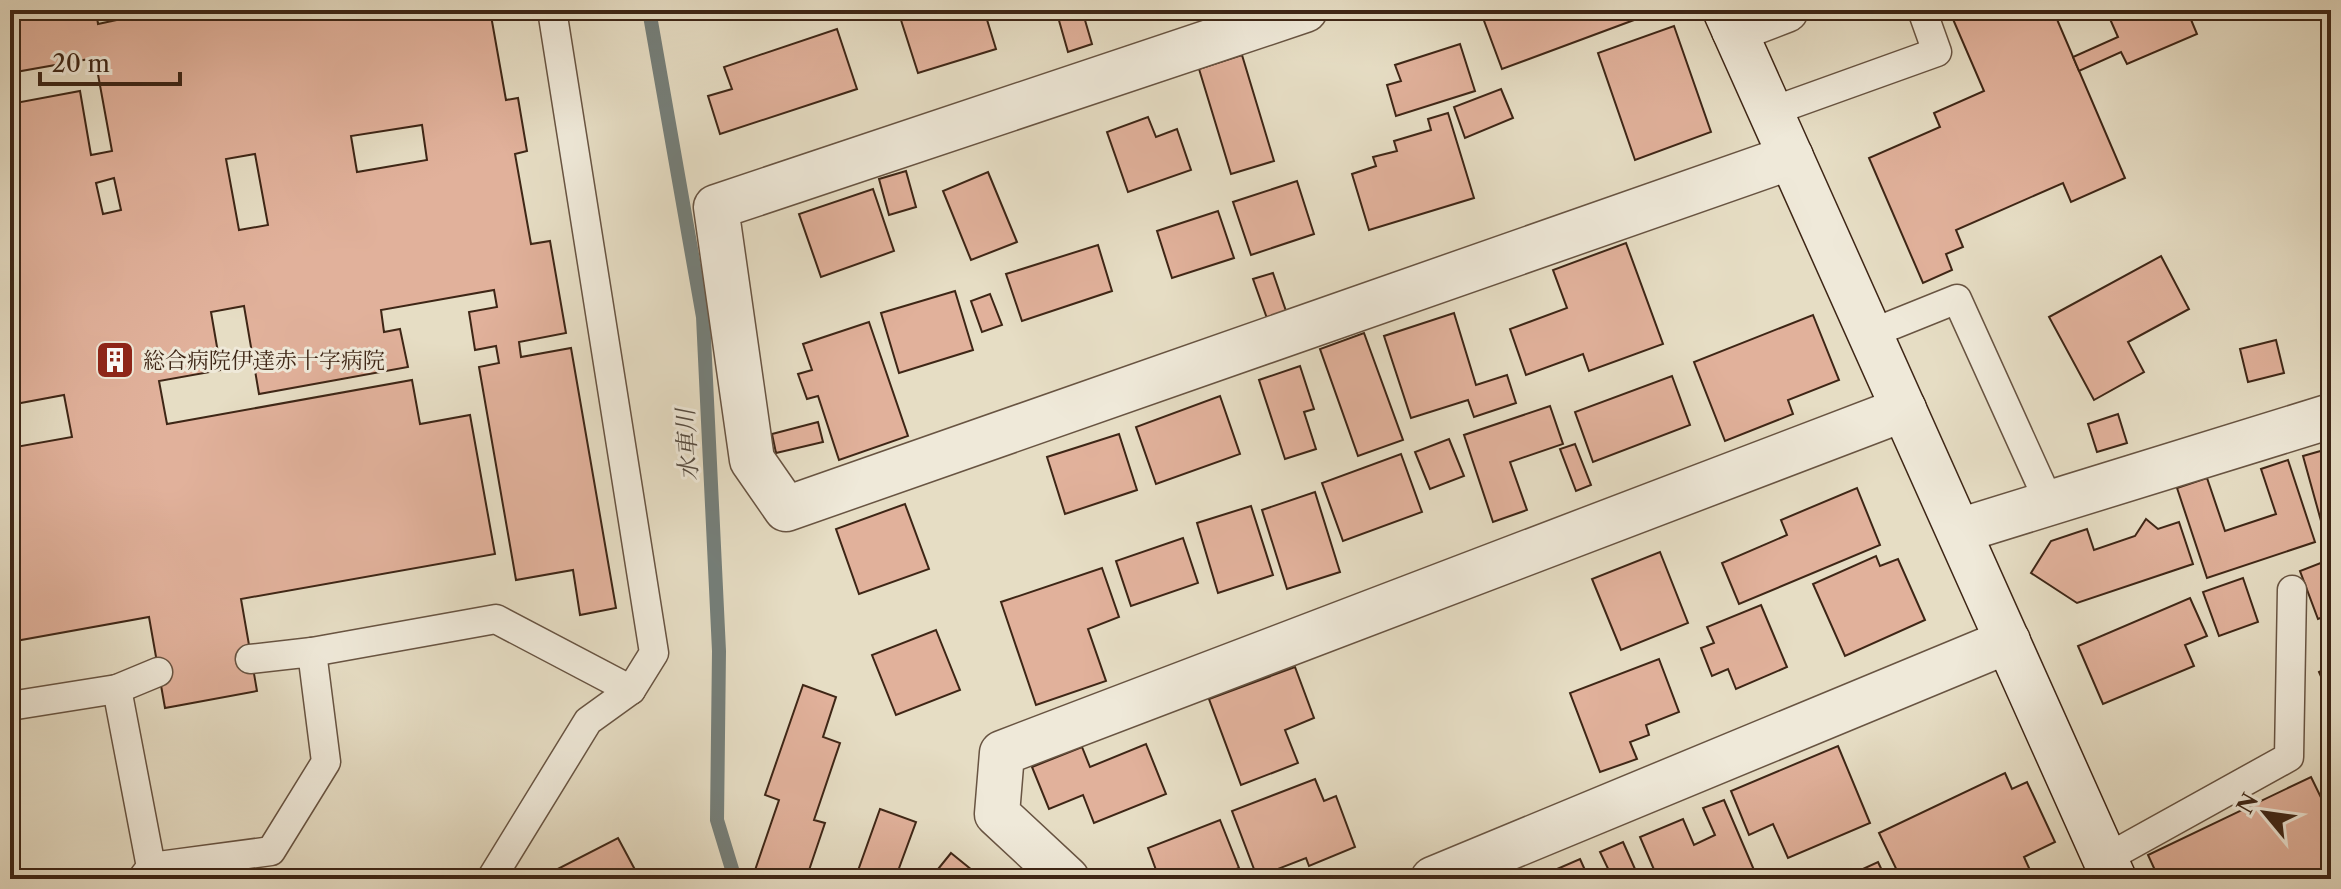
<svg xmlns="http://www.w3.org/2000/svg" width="2341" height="889" viewBox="0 0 2341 889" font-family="'Libre Caslon Text','Noto Serif JP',serif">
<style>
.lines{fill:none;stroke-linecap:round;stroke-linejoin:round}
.stream{stroke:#757f7a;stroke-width:14}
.building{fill:#e1b19b;stroke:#3e2616;stroke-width:2;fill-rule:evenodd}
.lane-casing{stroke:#685442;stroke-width:31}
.street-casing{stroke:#685442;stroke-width:47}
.secondary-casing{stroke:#3e2616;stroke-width:47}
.lane{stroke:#efe9d9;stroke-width:28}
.street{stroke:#efe9d9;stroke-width:44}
.secondary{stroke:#efe9d9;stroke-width:44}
.labels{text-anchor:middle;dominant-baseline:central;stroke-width:6;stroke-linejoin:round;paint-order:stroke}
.poi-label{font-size:22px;fill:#3e2616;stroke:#efe9d9;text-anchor:start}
.water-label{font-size:24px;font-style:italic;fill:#554b40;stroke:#efe9d9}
</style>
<rect width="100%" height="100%" fill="#e6ddc4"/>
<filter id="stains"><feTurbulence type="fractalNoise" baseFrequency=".0025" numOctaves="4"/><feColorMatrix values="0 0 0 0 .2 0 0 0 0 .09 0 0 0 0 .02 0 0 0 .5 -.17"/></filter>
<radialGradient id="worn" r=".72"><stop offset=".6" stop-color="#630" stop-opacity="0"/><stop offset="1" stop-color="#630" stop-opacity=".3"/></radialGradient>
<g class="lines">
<polyline class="stream" points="649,10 703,317 719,651 717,820 735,879"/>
</g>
<g class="building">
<path d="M10,10H96L98,24L163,10H490L506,100L518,98L527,151L515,154L531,244L550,241L566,333L519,342L521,357L571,348L616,608L580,615L573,570L516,580L479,367L499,363L496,346L475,350L469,312L497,307L494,290L381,310L384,332L400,329L408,367L259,394L244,306L211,312L221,370L159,381L167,424L412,380L420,424L470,415L495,554L241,599L257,691L165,708L149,617L10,642V448L72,437L64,395L10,405V104L80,91L91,155L112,151L95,58L10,73ZM422,125L427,160L357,172L351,136ZM255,154L268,225L239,230L226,159ZM114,178L121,210L103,214L96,183Z"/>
<polygon points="923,10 984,10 996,49 918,73 900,17"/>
<polygon points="1056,10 1082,10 1092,44 1068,52"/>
<polygon points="1480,10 1661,10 1502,69"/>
<polygon points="1949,10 2053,10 2125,178 2071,202 2063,183 1956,230 1963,247 1946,254 1952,270 1923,283 1869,158 1940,127 1934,113 1984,91"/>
<polygon points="2106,10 2187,10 2197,34 2127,64 2121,52 2079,71 2073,57 2118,37"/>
<polygon points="1674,26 1711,132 1635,160 1598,53"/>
<polygon points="837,29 857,89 720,134 708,96 732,89 724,67"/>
<polygon points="1460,44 1475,91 1396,116 1387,85 1401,81 1395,65"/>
<polygon points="1242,55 1274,161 1231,174 1199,69"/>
<polygon points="1501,89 1513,118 1465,138 1454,107"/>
<polygon points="1448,113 1474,198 1369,230 1352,174 1376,166 1373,157 1397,151 1394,141 1431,130 1428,119"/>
<polygon points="1148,117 1156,137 1177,129 1191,170 1128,192 1107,132"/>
<polygon points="906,171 916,207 889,215 879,179"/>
<polygon points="988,172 1017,242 971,260 943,191"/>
<polygon points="1297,181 1314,234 1251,255 1233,202"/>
<polygon points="873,189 894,251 821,277 799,214"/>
<polygon points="1218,211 1234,258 1172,278 1157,231"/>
<polygon points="1626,243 1663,344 1589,371 1583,354 1526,375 1510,329 1567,308 1553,270"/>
<polygon points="1098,245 1112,291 1022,321 1006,274"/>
<polygon points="2161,256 2189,309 2128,342 2144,372 2094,400 2049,317"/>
<polygon points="1273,273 1288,317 1269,324 1253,279"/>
<polygon points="955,291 973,350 899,373 881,313"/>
<polygon points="990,294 1002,325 982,332 971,301"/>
<polygon points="1454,313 1476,385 1507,375 1516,403 1474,417 1468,400 1411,418 1384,336"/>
<polygon points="1813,315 1839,380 1788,400 1793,414 1725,441 1694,362"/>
<polygon points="869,322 908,436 839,460 818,396 807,399 798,374 812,370 803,344"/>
<polygon points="1364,333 1403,440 1358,456 1320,349"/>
<polygon points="2276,340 2284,373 2248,382 2240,349"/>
<polygon points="1300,366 1314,409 1304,412 1316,449 1285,459 1259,380"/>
<polygon points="1672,376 1690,425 1593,462 1575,412"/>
<polygon points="1220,396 1240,454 1156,484 1136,427"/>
<polygon points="1550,406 1563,444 1510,462 1527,510 1493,522 1464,435"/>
<polygon points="2118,414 2127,443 2097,452 2088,424"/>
<polygon points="818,422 823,442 776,453 772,434"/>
<polygon points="1119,434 1137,490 1065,514 1047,457"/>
<polygon points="1449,439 1464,476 1430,489 1415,452"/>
<polygon points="1575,444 1591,485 1576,491 1560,449"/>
<polygon points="2324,450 2327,460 2331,459 2331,538 2326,539 2303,456"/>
<polygon points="1401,454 1422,512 1343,541 1322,483"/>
<polygon points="2288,460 2315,542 2207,578 2177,488 2207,478 2225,531 2276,514 2261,469"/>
<polygon points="1857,488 1880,545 1739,604 1722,563 1787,535 1781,520"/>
<polygon points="1315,492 1340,572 1287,589 1262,510"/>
<polygon points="905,504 929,569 859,594 836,529"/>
<polygon points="1251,506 1273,575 1218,593 1197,523"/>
<polygon points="2146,519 2158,529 2179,522 2193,564 2077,603 2031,573 2051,541 2087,529 2094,550 2135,536"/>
<polygon points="1183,538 1198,583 1131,606 1116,561"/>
<polygon points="1660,552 1688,623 1621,650 1592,579"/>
<polygon points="1876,556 1880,566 1898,559 1925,620 1845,656 1813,584"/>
<polygon points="2331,559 2331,614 2318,619 2300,571"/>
<polygon points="1102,568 1119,617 1088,629 1106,681 1036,705 1001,602"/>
<polygon points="2243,578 2258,622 2219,636 2203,592"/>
<polygon points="2190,598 2207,636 2185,645 2194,666 2103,704 2078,646"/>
<polygon points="1761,605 1787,667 1736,689 1728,669 1712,676 1701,648 1714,643 1707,627"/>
<polygon points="936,630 960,690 896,715 872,655"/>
<polygon points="1659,659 1679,712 1646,725 1649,735 1630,742 1637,759 1600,772 1570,693"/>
<polygon points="2331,666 2331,699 2319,672"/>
<polygon points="1295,667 1314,718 1285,730 1298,763 1241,785 1209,699"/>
<polygon points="803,685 836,697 823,737 840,743 814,820 825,823 806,879 752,879 779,800 765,795"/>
<polygon points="1146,744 1166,794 1094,823 1083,795 1049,809 1032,767 1082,747 1090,767"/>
<polygon points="1838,746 1870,823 1788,858 1773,824 1749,835 1731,791"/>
<polygon points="2005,773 2012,789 2027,782 2055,842 2024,857 2034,879 1901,879 1879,833"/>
<polygon points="2311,777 2331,818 2331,879 2159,879 2148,855"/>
<polygon points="1315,779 1324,801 1336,796 1355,847 1309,866 1306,858 1257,877 1232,811"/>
<polygon points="1724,800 1757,877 1752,879 1658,879 1640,837 1683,819 1694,845 1715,835 1703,808"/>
<polygon points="880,809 916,822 895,879 855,879"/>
<polygon points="1220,820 1239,868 1219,876 1220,879 1141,879 1140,876 1156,870 1148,848"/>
<polygon points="618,838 640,879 541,879 540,878"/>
<polygon points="1623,842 1639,878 1636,879 1613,879 1600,852"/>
<polygon points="951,853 983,879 930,879"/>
<polygon points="1580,859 1589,879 1534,879"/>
<polygon points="1878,862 1886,879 1841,879"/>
</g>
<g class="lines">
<defs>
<g id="lane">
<polyline points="1770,112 1937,52 1922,10"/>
<polyline points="1870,334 1957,299 2049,502"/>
<polyline points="312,652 496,619 631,690"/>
<polyline points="117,689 151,867 142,879"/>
<polyline points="10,706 117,689 158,672"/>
<polyline points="2105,859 2289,757 2292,590"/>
<polyline points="151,867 271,851 326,762 312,652 250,659"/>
<polyline points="491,879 588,721 631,690 654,653 552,10"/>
</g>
<g id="street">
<polyline points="1305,10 716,207 752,460 786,509 1791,157"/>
<polyline points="1734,30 1786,10"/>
<polyline points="1959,531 2331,416"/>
<polyline points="1067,879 997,814 1002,753 1904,409"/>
<polyline points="1433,879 2008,641"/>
</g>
<polyline id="secondary" points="1725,10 2114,879"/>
</defs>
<use href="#lane" class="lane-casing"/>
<use href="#street" class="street-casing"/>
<use href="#secondary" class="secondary-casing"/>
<use href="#lane" class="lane"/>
<use href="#street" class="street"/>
<use href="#secondary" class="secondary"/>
</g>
<defs>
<symbol id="building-square" viewBox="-11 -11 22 22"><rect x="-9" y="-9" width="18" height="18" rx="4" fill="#8f2418" stroke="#efe9d9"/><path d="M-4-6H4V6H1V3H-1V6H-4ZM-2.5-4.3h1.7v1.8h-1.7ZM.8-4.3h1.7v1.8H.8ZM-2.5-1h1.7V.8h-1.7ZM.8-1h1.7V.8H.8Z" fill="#fff"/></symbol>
</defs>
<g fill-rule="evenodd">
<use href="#building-square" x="93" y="338" width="44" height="44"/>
</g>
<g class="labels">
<g class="poi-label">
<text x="143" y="360">総合病院伊達赤十字病院</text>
</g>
<g class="water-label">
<text transform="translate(687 445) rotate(-93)">水車川</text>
</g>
</g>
<rect width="2341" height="889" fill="none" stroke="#e6ddc4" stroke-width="40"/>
<rect x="12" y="12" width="2317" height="865" fill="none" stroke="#3e2616" stroke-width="4"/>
<rect x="20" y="20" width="2301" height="849" fill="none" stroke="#3e2616" stroke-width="2"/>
<g transform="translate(2265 813) rotate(299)" stroke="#efe9d9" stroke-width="6" paint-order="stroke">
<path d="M0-6L14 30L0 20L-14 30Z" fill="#3e2616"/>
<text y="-12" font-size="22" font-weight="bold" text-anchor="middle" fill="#3e2616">N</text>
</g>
<path d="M40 72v12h140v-12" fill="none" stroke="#3e2616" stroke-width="4"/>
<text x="52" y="72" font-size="24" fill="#3e2616" stroke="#efe9d9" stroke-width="6" paint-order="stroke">20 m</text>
<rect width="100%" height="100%" filter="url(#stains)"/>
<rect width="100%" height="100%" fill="url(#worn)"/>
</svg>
